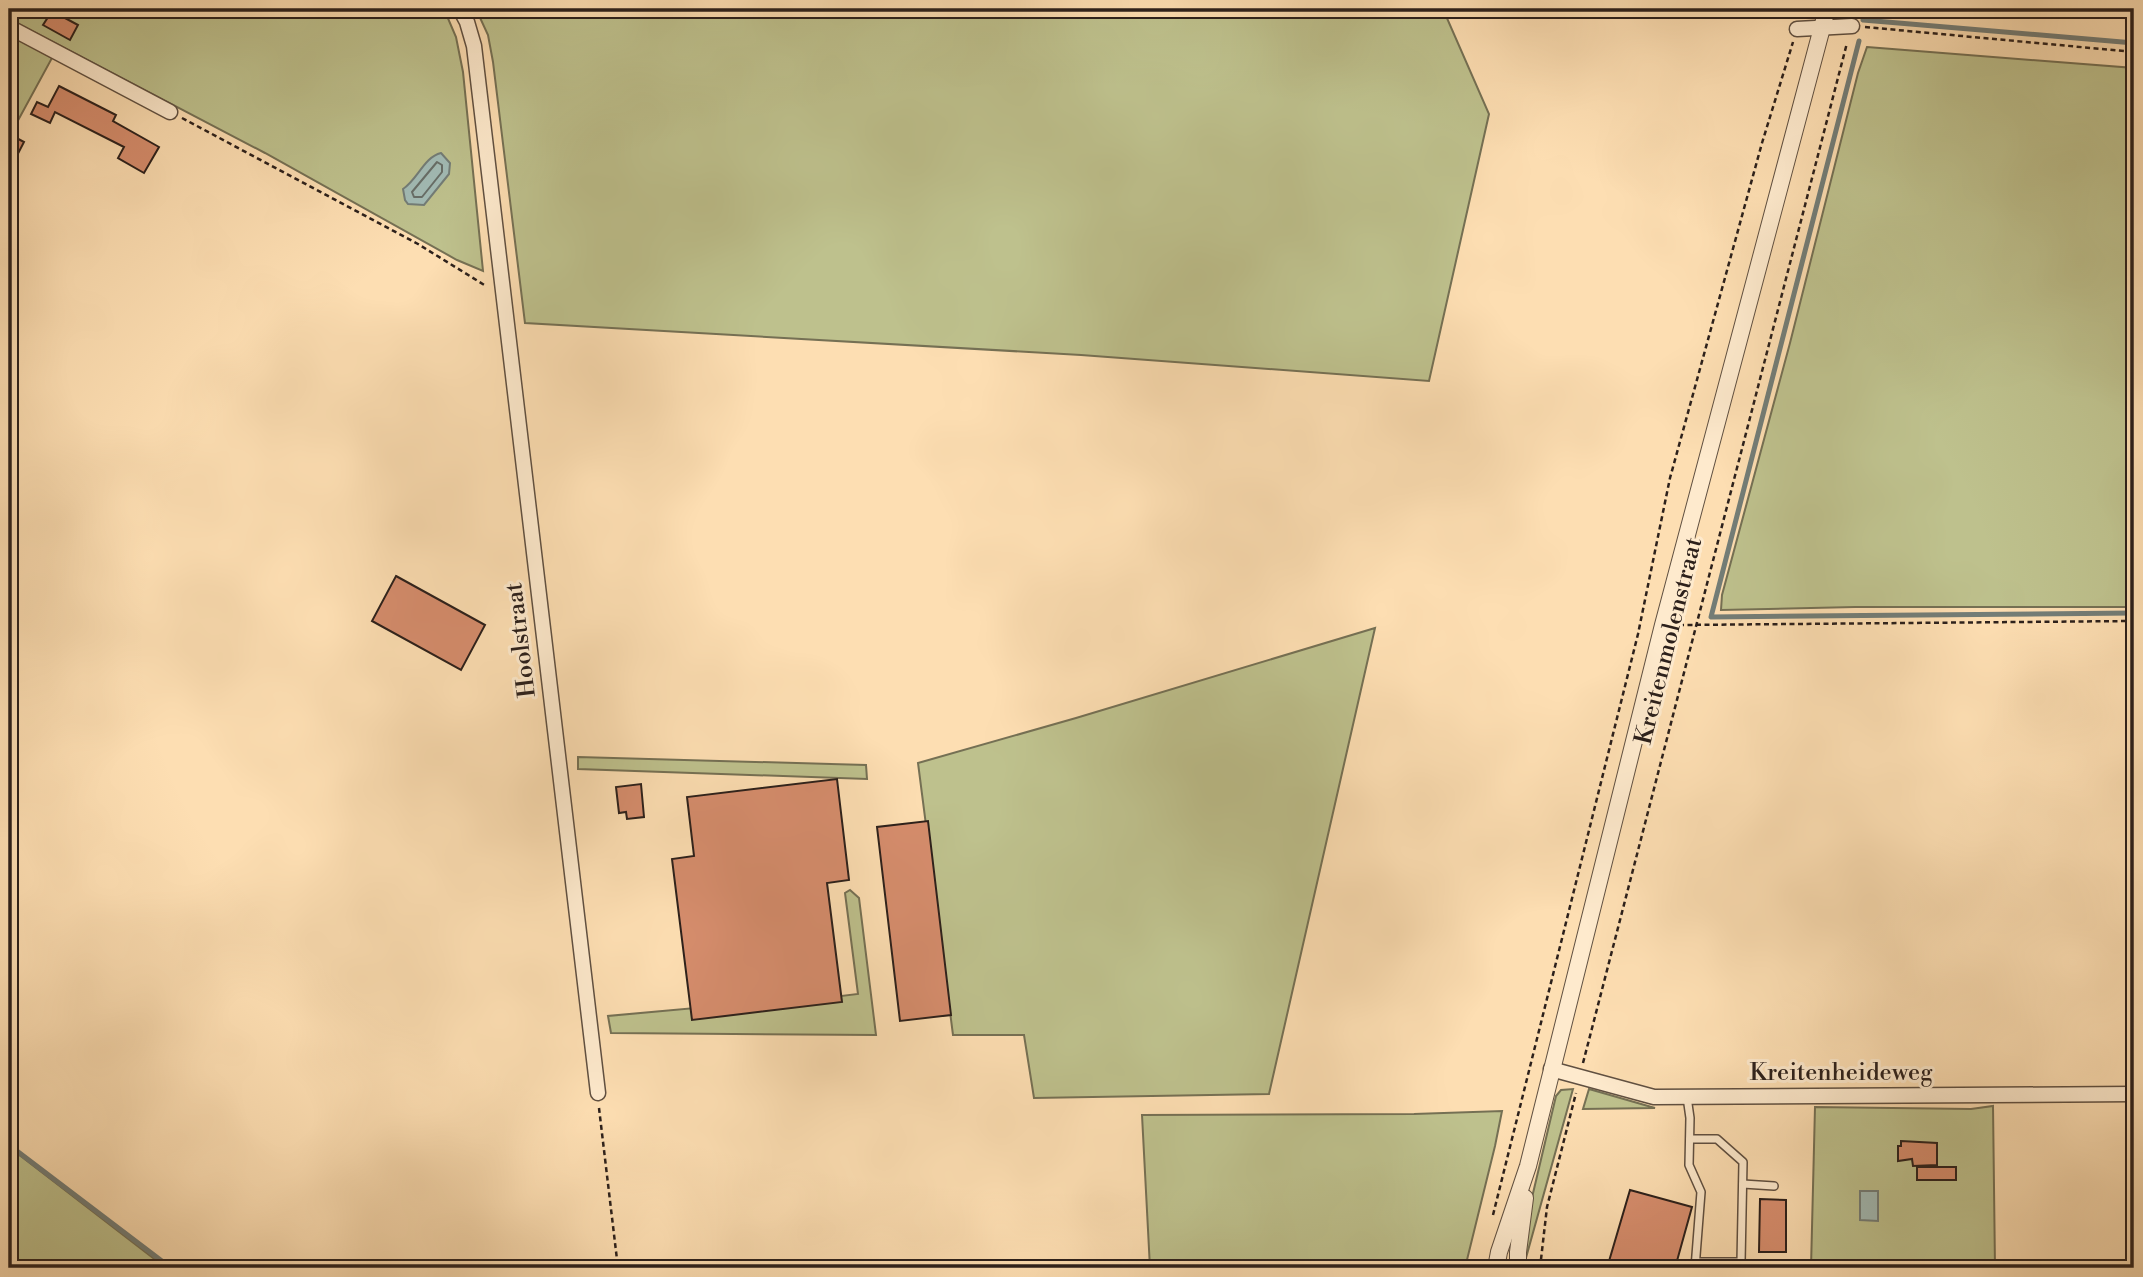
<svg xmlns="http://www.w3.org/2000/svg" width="2143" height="1277" viewBox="0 0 2143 1277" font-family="'Libre Bodoni',serif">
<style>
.green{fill:#bec18d;stroke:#757054;stroke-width:2}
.water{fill:#a2bbb5;stroke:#737d77;stroke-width:2}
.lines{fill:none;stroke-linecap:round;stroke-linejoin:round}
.shore{stroke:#676e68;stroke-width:2}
.stream{stroke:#737d77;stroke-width:5}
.building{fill:#d68d6d;stroke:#2c201b;stroke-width:2}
.service-casing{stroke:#605041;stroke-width:10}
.minor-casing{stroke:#605041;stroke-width:17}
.tertiary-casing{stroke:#605041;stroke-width:18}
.path{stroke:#2c201b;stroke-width:2.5;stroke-dasharray:5 3.5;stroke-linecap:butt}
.service{stroke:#feeacd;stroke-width:7}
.minor{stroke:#feeacd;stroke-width:14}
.tertiary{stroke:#feeacd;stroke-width:16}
.labels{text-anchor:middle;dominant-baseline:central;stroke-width:6;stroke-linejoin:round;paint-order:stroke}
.street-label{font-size:24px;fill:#2c201b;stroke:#feeacd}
</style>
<rect width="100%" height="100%" fill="#fddeb2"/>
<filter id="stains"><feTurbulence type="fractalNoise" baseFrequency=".00286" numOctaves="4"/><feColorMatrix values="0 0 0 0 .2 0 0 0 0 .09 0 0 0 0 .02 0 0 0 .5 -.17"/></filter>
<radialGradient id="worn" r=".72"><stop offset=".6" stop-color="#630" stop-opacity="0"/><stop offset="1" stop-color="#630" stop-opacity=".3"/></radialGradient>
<g class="green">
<polygon points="9,9 444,9 456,37 463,72 483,271 457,260 265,153 9,19"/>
<polygon points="476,9 1443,9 1489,114 1429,381 1081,355 525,323 493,62 488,35"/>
<polygon points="9,34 52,58 9,137"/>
<polygon points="1867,47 2134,68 2134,607 1855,607 1721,610 1722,595 1790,343 1858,73"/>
<polygon points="1375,628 1269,1094 1034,1098 1024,1035 953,1035 918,763 1076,718"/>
<polygon points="578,757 866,765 867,779 578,769"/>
<polygon points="850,890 859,898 876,1035 611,1033 608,1016 695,1008 696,1014 858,994 845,893"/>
<polygon points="1573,1089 1524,1265 1530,1206 1556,1096 1561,1090"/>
<polygon points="1589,1089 1655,1108 1583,1109"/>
<polygon points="1993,1106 1995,1268 1811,1268 1815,1107 1971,1109"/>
<polygon points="1502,1111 1495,1146 1465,1268 1150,1268 1142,1115 1414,1114"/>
<polygon points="9,1148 22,1157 166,1268 9,1268"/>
</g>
<g class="water">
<path d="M441,153L450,163L449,174L424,205L408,204L405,200L403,189C418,179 424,157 441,153Z"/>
<polygon points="1860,1191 1878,1191 1878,1221 1860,1220"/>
</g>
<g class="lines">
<polygon class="shore" points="437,162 442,165 442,172 422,197 414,197 412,192"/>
<g class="stream">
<polyline points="1866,9 1863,20 2134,43"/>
<polyline points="1859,41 1711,617 2134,613"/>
<polyline points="9,1145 171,1268"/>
</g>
</g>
<g class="building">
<polygon points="52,11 78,25 70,40 43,25"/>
<polygon points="59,86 116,115 113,121 159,147 144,173 118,158 124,147 55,112 50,123 31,114 37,102 48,107"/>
<polygon points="9,134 24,142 9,171"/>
<polygon points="396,576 485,625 461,670 372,621"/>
<polygon points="837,779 849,880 827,883 842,1002 692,1020 672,859 694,856 687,797"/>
<polygon points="641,784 644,817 627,819 626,812 619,813 616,787"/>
<polygon points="928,821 951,1015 900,1021 877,827"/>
<polygon points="1901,1141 1937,1143 1937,1165 1913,1166 1912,1159 1898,1161 1898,1146 1901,1146"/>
<rect x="1917" y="1167" width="39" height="13"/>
<polygon points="1630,1190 1692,1207 1675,1268 1607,1268"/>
<polygon points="1760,1199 1786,1200 1786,1252 1759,1252"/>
</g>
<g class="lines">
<defs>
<g id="service">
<polyline points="1687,1097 1690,1118 1689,1165 1701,1192 1695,1268"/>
<polyline points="1690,1139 1717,1139 1743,1162 1741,1262 1695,1262"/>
<polyline points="1743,1184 1774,1186"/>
</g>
<g id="minor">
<polyline points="460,9 467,22 474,46 598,1093"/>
<polyline points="9,27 170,112"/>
<polyline points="1797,29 1852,26"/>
<polyline points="1551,1069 1654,1097 2134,1094"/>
</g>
<g id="tertiary">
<polyline points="1496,1268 1499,1252 1528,1166 1663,625 1827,9"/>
<polyline points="1518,1268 1518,1252 1525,1198"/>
</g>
</defs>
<use href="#service" class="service-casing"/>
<use href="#minor" class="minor-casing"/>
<use href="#tertiary" class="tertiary-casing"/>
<g class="path">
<polyline points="1865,27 2134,52"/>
<polyline points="182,118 418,244 486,286"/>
<polyline points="1679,625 2134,621"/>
<polyline points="1583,1063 1847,43"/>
<polyline points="599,1108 618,1268"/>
<polyline points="1493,1215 1638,634 1670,478 1762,143 1793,42"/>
<polyline points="1540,1268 1547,1207 1576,1093"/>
</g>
<use href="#service" class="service"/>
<use href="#minor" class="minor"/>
<use href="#tertiary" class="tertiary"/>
</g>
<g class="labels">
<g class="street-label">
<text transform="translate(521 640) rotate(-97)">Hoolstraat</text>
<text transform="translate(1669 641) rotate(-76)">Kreitenmolenstraat</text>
<text x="1841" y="1073">Kreitenheideweg</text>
</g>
</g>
<rect width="2143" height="1277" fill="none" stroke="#fddeb2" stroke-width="35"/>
<rect x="10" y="10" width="2122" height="1256" fill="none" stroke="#2c201b" stroke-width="3.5"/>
<rect x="18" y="18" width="2108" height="1242" fill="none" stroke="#2c201b" stroke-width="2"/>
<rect width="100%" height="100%" filter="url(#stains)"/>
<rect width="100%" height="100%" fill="url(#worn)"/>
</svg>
